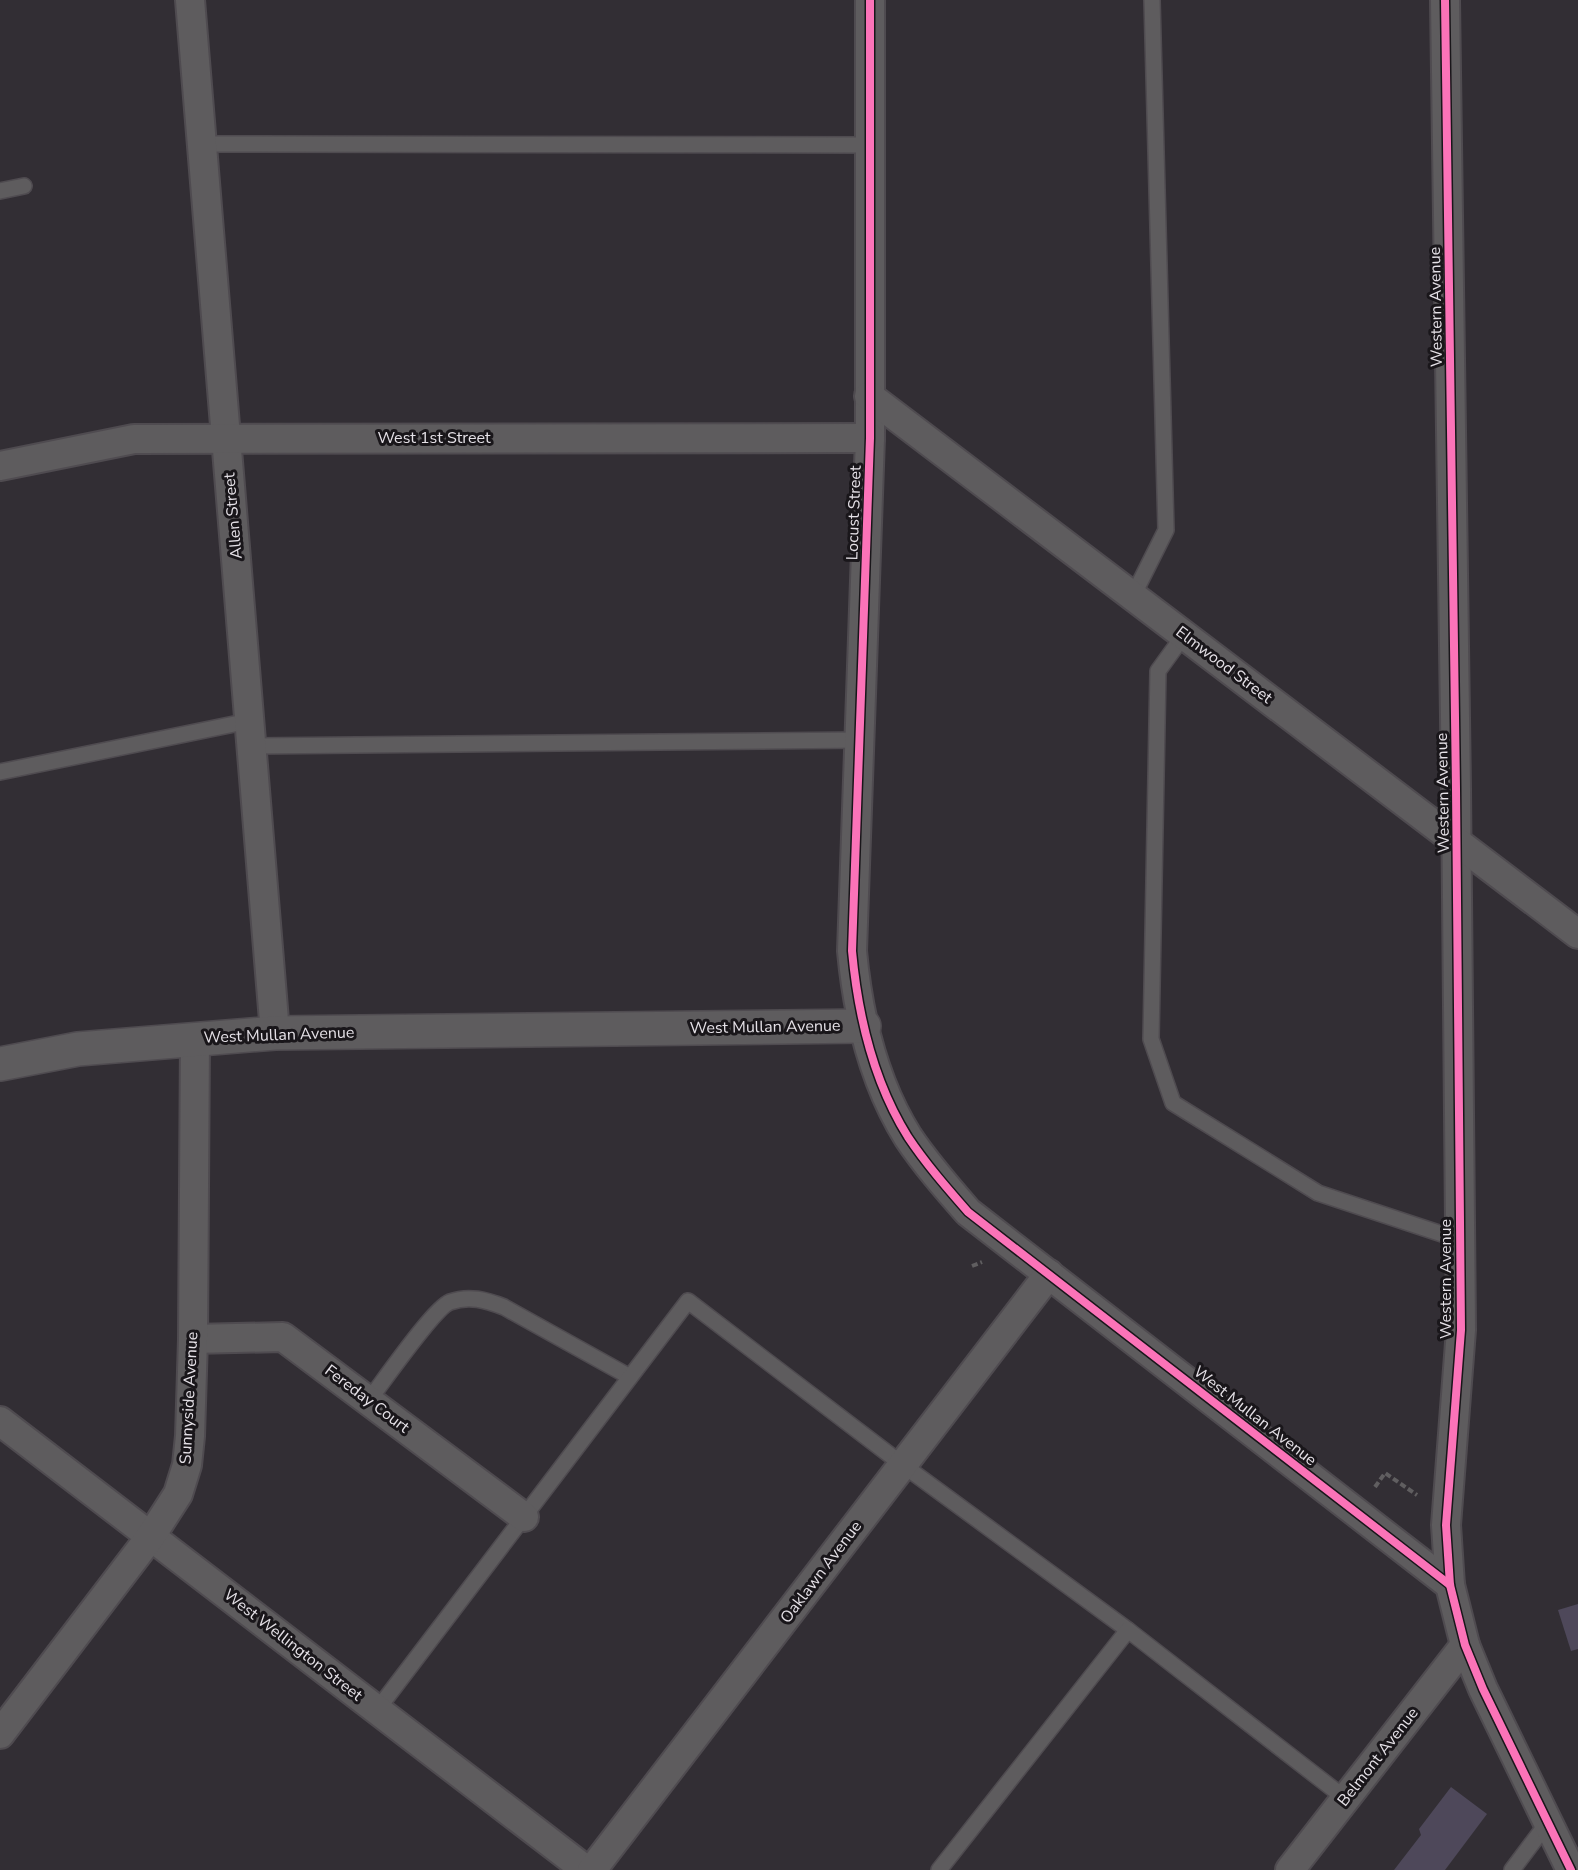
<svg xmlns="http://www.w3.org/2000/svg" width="1578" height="1870" viewBox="0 0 1578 1870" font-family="'Nunito Sans',sans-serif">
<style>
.building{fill:#4e485a}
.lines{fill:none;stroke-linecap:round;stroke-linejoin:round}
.service-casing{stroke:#4f4b50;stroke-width:18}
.minor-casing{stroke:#4f4b50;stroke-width:32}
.tertiary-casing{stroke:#4f4b50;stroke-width:36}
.path{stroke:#605e60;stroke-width:4;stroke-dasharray:6 3;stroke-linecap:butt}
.service{stroke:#5e5c5e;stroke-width:15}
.minor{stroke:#5e5c5e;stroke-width:28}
.tertiary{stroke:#5e5c5e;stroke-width:33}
.cycleway-casing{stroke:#19161a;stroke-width:11}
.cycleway{stroke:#fb73b8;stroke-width:8}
.labels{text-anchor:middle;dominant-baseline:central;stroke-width:6;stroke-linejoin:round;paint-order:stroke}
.street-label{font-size:16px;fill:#e5e1e7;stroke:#19161a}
</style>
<rect width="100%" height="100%" fill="#322e34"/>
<g class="building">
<polygon points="1578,1604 1578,1649 1571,1651 1558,1610"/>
<polygon points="1451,1787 1487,1814 1445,1870 1394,1870 1421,1835 1419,1829"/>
</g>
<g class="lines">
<defs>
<g id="service">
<polyline points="202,144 870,145"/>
<polyline points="0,191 24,186"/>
<polyline points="1133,596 1166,530 1152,0"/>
<polyline points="1184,635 1158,671 1151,1039 1173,1103 1318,1193 1460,1240"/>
<polyline points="251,746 860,740"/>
<polyline points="0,772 249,721"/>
<path d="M369,1400C383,1382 434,1308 450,1302C469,1295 486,1300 504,1307L630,1377"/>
<polyline points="377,1710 688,1301 903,1465 1128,1630"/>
<polyline points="939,1870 1128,1630 1346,1799"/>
<polyline points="1512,1870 1548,1822"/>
</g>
<g id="minor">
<polyline points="190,0 275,1033"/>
<path d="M870,0V438L852,951C858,1016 873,1081 908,1137C926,1164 947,1188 968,1212L1450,1585"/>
<polyline points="1445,0 1456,789 1461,1330 1446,1525 1450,1585 1465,1645 1483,1689 1571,1870"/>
<polyline points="869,396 1578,934"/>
<polyline points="0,466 134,439 870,438"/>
<polyline points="193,1339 283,1337 524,1517"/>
<polyline points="0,1421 586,1870"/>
<polyline points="0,1734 151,1536 178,1494 187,1465 190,1436 193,1339 195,1039"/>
<polyline points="592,1870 1049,1274"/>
<polyline points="1290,1870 1465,1645"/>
</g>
<polyline id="tertiary" points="0,1064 78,1049 275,1033 864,1026"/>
</defs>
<use href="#service" class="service-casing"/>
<use href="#minor" class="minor-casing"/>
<use href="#tertiary" class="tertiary-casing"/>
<g class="path">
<polyline points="972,1266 982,1262"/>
<polyline points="1375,1487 1385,1473 1417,1495"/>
</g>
<use href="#service" class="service"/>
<use href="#minor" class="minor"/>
<use href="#tertiary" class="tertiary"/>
<defs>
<g id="cycleway">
<path d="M870,0V438L852,951C858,1016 873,1081 908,1137C926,1164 947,1188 968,1212L1450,1585"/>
<polyline points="1445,0 1456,789 1461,1330 1446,1525 1450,1585 1465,1645 1483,1689 1571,1870"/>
</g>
</defs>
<use href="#cycleway" class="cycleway-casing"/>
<use href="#cycleway" class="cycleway"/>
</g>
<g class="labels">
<g class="street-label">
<text transform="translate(1436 307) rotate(-91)">Western Avenue</text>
<text x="434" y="438">West 1st Street</text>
<text transform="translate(854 513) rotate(-88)">Locust Street</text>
<text transform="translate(233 516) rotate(-95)">Allen Street</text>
<text transform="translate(1224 665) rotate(37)">Elmwood Street</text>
<text transform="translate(1443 793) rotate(-91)">Western Avenue</text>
<text transform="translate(765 1027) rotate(-1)">West Mullan Avenue</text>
<text transform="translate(279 1035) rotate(-2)">West Mullan Avenue</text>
<text transform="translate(1446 1279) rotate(-90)">Western Avenue</text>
<text transform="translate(189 1398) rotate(-87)">Sunnyside Avenue</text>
<text transform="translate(367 1399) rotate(37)">Fereday Court</text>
<text transform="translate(1255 1416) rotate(38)">West Mullan Avenue</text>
<text transform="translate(821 1572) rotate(-53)">Oaklawn Avenue</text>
<text transform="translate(293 1645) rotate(38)">West Wellington Street</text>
<text transform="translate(1378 1757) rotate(-52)">Belmont Avenue</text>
</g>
</g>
</svg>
